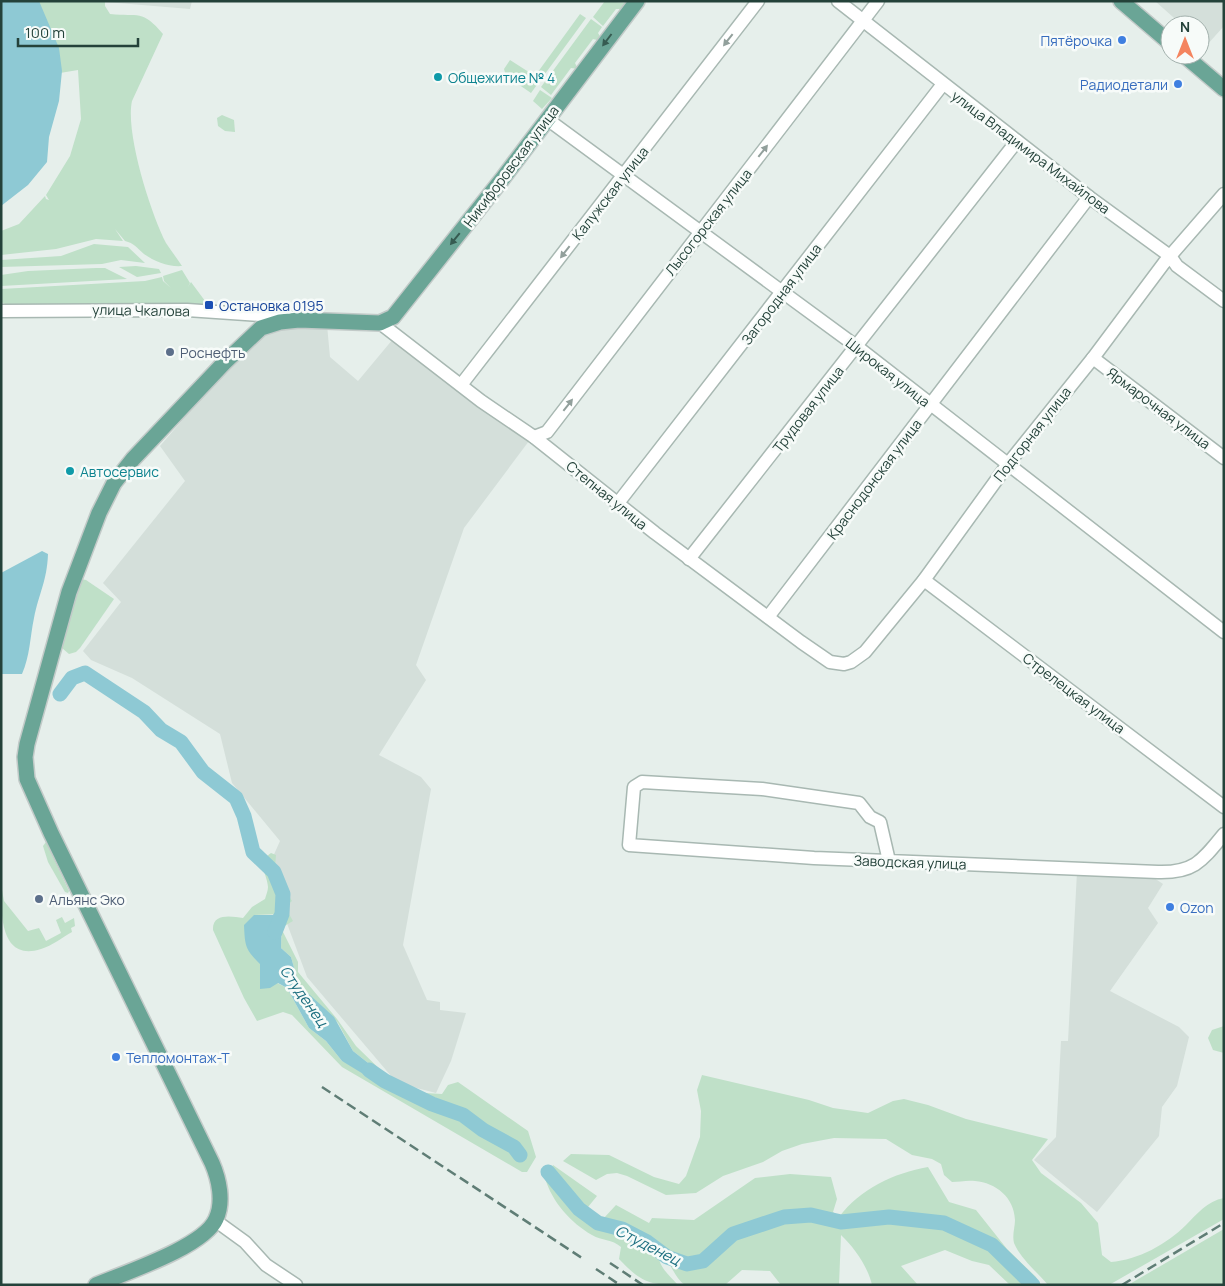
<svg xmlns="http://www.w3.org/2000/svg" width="1225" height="1286" viewBox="0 0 1225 1286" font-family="Manrope,sans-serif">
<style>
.built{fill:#d4dfda}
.green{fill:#bfe0c8;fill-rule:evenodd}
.water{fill:#8ec9d4}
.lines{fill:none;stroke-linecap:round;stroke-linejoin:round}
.river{stroke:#8ec9d4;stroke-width:15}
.minor-casing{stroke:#a8b8b2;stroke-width:15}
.major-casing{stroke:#c2cac8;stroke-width:18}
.minor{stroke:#fff;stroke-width:12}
.major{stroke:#6aa596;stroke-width:15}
.rail{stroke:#5f7d75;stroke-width:2.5;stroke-dasharray:10 5;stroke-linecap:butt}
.oneway{fill:#365b51}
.oneway2{fill:#92a09c}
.shop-dot{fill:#3f7fe0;stroke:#f7fbf9;stroke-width:2}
.culture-dot{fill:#0f9aa8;stroke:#f7fbf9;stroke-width:2}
.transit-dot{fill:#1a4fb4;stroke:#f7fbf9;stroke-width:2}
.service-dot{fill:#5c6f8a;stroke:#f7fbf9;stroke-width:2}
.labels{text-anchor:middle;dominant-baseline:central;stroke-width:5;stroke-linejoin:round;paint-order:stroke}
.shop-label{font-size:14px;fill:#366cbe;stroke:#f7fbf9;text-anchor:end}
.culture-label{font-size:14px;fill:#0d838f;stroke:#f7fbf9;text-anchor:start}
.street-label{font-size:14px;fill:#24423a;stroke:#f7fbf9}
.transit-label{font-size:14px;fill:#164399;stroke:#f7fbf9;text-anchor:start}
.service-label{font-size:14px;fill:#4e5e75;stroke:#f7fbf9;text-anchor:start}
.water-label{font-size:15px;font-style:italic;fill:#1c6f80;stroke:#f7fbf9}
</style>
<rect width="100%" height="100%" fill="#e6efeb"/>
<g class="built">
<polygon points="94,1 192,1 190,9"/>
<polygon points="1155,1 1224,1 1224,26 1206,46 1200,40 1200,25 1182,25"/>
<polygon points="327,325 330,357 358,381 393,339 529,441 464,528 416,665 426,680 379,755 421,777 431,789 403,945 427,1000 440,1002 440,1010 466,1013 451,1061 436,1093 397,1083 307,977 267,870 280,841 232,783 220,734 132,678 91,660 83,651 121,602 103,583 185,481 160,446 228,367 257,338 272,329"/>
<polygon points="1077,872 1151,876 1163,884 1148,908 1158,923 1110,991 1179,1027 1189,1037 1177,1086 1162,1107 1159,1136 1097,1212 1034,1160 1056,1137 1061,1041 1068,1041"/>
</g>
<g class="green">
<path d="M40,1H105V6L110,14C139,17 142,9 163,34L132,101C125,133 151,214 166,243C171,251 177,258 182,266C169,267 155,262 144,254C137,248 134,243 125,241L115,229L123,241L96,239L56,249L1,255V231L19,224L45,196L46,199L49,200L46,195L70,156L81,119L78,70L60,73L34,3Z"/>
<polygon points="605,1 627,3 624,9 616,9 603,26 593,17"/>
<polygon points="580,14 586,18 531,93 506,76 504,69 510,60 535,76"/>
<polygon points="591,19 602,27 598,33 601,38 597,40 593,39 575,63 578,69 571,68 551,95 541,87"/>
<polygon points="540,90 552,98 542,109 533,101"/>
<polygon points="222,115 234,120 235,132 225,131 218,126 217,118"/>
<polygon points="94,244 128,247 145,263 121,260 102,264 1,267 1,260 61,256"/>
<polygon points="136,266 159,269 161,273 137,277 119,267"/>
<polygon points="96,268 105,268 127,279 1,286 1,275 28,271"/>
<polygon points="182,270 190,283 188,287 191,282 208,305 5,304 1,302 1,289 145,281 162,277 163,281 171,288 184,287 171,288 164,281 163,276"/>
<polygon points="81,579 86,580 114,599 80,648 76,652 69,654 62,648 61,643"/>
<polygon points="46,842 69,891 68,893 65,892 48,862 43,846"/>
<path d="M271,853L276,855L275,868L279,880L292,901L285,907L293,921L281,928L298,962V972L337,1019L356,1046L396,1085L426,1093L442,1094L448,1085L458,1082L528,1131L536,1157L527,1172H522L342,1067L292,1015L283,1012L257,1021L244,998L213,930C212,913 231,916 243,918L252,907L265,899C266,895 268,891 268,887C267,873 256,863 271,853ZM282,914L281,948L291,957L299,985L338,1023L353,1051L382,1074L342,1061L326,1041L309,1028L287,988L260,974L261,970L254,915Z"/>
<path d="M1,885L4,901L28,931L39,928L46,941L61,933L56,920L62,917L65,923L74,918L75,926L71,928L72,932C63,937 52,946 41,949C0,962 1,913 1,885Z"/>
<polygon points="1224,1026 1224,1053 1213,1050 1208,1038 1212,1030"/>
<path d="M702,1075L809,1100L833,1108L868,1113L893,1101L904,1099L928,1105L966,1119L1048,1139L1032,1160L1041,1173L1081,1203L1098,1223L1102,1255L1111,1262C1138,1260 1167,1244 1186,1225C1197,1214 1207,1201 1224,1198V1219L1109,1285H1048C1037,1272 1020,1258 1014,1243C1012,1235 1015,1227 1015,1220C1014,1197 996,1183 975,1181C967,1180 959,1182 952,1182L944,1175L941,1164L932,1159L912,1155L886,1139L834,1138L802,1144L782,1151L763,1162L723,1176L696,1193L666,1195L627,1176L617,1173L607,1174L596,1180L563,1161L571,1154L609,1155L654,1177L679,1184L686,1176L700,1137L701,1111L697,1090Z"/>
<path d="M553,1165L597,1196L588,1207L603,1219L616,1205L649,1223L652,1218L694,1220L755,1178L790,1174L831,1177L837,1199L833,1212L839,1217C860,1189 894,1173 928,1167L949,1202L976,1210L1007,1249L1036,1277L1039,1285H1010L989,1265L972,1261L945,1250L901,1266L918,1285H872C868,1267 854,1247 841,1235L839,1285H781L770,1271L742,1270L725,1285H685C673,1277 671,1260 659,1252C657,1266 669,1275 678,1285C648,1285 640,1281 619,1259L621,1247C612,1239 602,1241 592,1235C571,1223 552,1202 545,1178Z"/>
<polygon points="1224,1229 1224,1285 1128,1285"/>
</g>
<g class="water">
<polygon points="1,1 39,1 59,48 62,71 59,101 49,137 47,162 28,185 1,206"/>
<path d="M42,551L48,554C47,581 39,593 34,618C30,637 30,656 22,674H1V573Z"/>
<path d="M276,911H281L282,914L281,948L291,957L299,985L334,1017L353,1051L382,1074L385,1081L365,1075L342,1061L326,1041L309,1028L287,988L278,983L270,988L260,989V964C245,949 245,946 244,925L254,915H273Z"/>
</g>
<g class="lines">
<g class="river">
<polyline points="60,694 72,678 85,673 144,712 161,730 181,742 203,772 236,798 244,816 253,852 274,872 283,894 282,914 275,932"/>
<polyline points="369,1070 385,1081 432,1104 463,1115 483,1130 514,1147 520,1155"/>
<polyline points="548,1172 579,1209 598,1223 622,1229 647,1242 667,1257 687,1264 703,1261 733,1234 784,1217 811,1215 841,1222 889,1217 944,1223 992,1245 1033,1285"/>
</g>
<defs>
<g id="minor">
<polyline points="838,1 1089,197 1170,256 1177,266 1224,301"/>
<polyline points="547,119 856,346 1224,632"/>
<polyline points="1,311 187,310 290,317"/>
<polyline points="380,323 481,401 534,437 655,533 801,642 830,662 844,664 851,662 865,652 924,580 1008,464 1093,358 1164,263 1224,194"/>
<polyline points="1093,358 1224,458"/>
<polyline points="461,385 758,1"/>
<polyline points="534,437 547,432 878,1"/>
<polyline points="618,503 943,84"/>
<polyline points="689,559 1017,141"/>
<polyline points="924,580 1224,807"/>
<polyline points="768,617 1089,197"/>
<path d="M889,861L880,822L870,817L859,803L762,789L642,782L634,787L629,845L814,858L1158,872C1194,873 1202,861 1224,834"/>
<polyline points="216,1221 245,1242 266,1265 296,1285"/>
</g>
<g id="major">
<polyline points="1121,1 1170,43"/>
<polyline points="1184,55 1224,89"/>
<path d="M96,1285C124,1273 204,1247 216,1219C224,1202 219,1179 212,1163L51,833L27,779L25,757L27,744L69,592L99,513L114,483L133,459L224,363L261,328L280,322L299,320L380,323L393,317L503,178L637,1"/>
</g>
</defs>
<use href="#minor" class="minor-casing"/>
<use href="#major" class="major-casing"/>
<use href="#minor" class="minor"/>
<use href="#major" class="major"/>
<g class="rail">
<polyline points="322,1087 582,1258"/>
<polyline points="610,1263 643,1285"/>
<polyline points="596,1269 620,1285"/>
<polyline points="1122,1285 1224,1223"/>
</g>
</g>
<defs><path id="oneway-solid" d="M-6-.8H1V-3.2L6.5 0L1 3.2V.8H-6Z" transform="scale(1.25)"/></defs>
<g class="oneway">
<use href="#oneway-solid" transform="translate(607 40) rotate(127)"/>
<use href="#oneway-solid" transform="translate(455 239) rotate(129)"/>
</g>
<g class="oneway2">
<use href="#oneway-solid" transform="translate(728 40) rotate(128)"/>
<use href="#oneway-solid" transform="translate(763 151) rotate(-52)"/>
<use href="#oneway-solid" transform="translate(565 252) rotate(128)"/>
<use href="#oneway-solid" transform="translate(568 405) rotate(-52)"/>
</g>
<g class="shop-dot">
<circle cx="1122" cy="40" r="5"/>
<circle cx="1178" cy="84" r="5"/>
<circle cx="1170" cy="907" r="5"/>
<circle cx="116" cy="1057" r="5"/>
</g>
<g class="culture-dot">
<circle cx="438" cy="77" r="5"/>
<circle cx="70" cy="471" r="5"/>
</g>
<rect class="transit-dot" x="204" y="300" width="10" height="10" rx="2.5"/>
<g class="service-dot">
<circle cx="170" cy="352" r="5"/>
<circle cx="39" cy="899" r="5"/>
</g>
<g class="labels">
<g class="shop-label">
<text x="1112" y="40">Пятёрочка</text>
<text x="1168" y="84">Радиодетали</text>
<text x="1180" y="907" text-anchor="start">Ozon</text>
<text x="126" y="1057" text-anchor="start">Тепломонтаж-Т</text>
</g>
<g class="culture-label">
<text x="448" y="77">Общежитие № 4</text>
<text x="80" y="471">Автосервис</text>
</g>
<g class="street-label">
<text transform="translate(1031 152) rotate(37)">улица Владимира Михайлова</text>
<text transform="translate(511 166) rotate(-53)">Никифоровская улица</text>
<text transform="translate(610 193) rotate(-52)">Калужская улица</text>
<text transform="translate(708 222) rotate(-52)">Лысогорская улица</text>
<text transform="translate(781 294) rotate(-53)">Загородная улица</text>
<text transform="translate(141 310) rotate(1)">улица Чкалова</text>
<text transform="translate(888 372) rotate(38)">Широкая улица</text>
<text transform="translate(1159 408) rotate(37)">Ярмарочная улица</text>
<text transform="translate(808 409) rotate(-52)">Трудовая улица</text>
<text transform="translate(1032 434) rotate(-52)">Подгорная улица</text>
<text transform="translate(874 479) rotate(-53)">Краснодонская улица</text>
<text transform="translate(607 495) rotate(39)">Степная улица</text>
<text transform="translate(1074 693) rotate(37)">Стрелецкая улица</text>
<text transform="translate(910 862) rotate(2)">Заводская улица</text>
</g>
<g class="transit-label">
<text x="219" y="305">Остановка 0195</text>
</g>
<g class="service-label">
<text x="180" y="352">Роснефть</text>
<text x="49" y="899">Альянс Эко</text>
</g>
<g class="water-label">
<text transform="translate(304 996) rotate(55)">Студенец</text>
<text transform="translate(648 1245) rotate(27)">Студенец</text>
</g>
</g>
<rect width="1225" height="1286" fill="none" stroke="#24423a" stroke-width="5"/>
<g transform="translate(1185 40)"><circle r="24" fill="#f7fbf9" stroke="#a3b1ad"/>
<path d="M0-4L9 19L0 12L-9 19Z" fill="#f4845f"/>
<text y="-8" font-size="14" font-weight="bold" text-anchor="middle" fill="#24423a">N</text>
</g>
<path d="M18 38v8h120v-8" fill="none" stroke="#24423a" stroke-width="2.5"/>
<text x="25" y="38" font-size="15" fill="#24423a" stroke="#f7fbf9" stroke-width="4" paint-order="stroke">100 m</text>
</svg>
